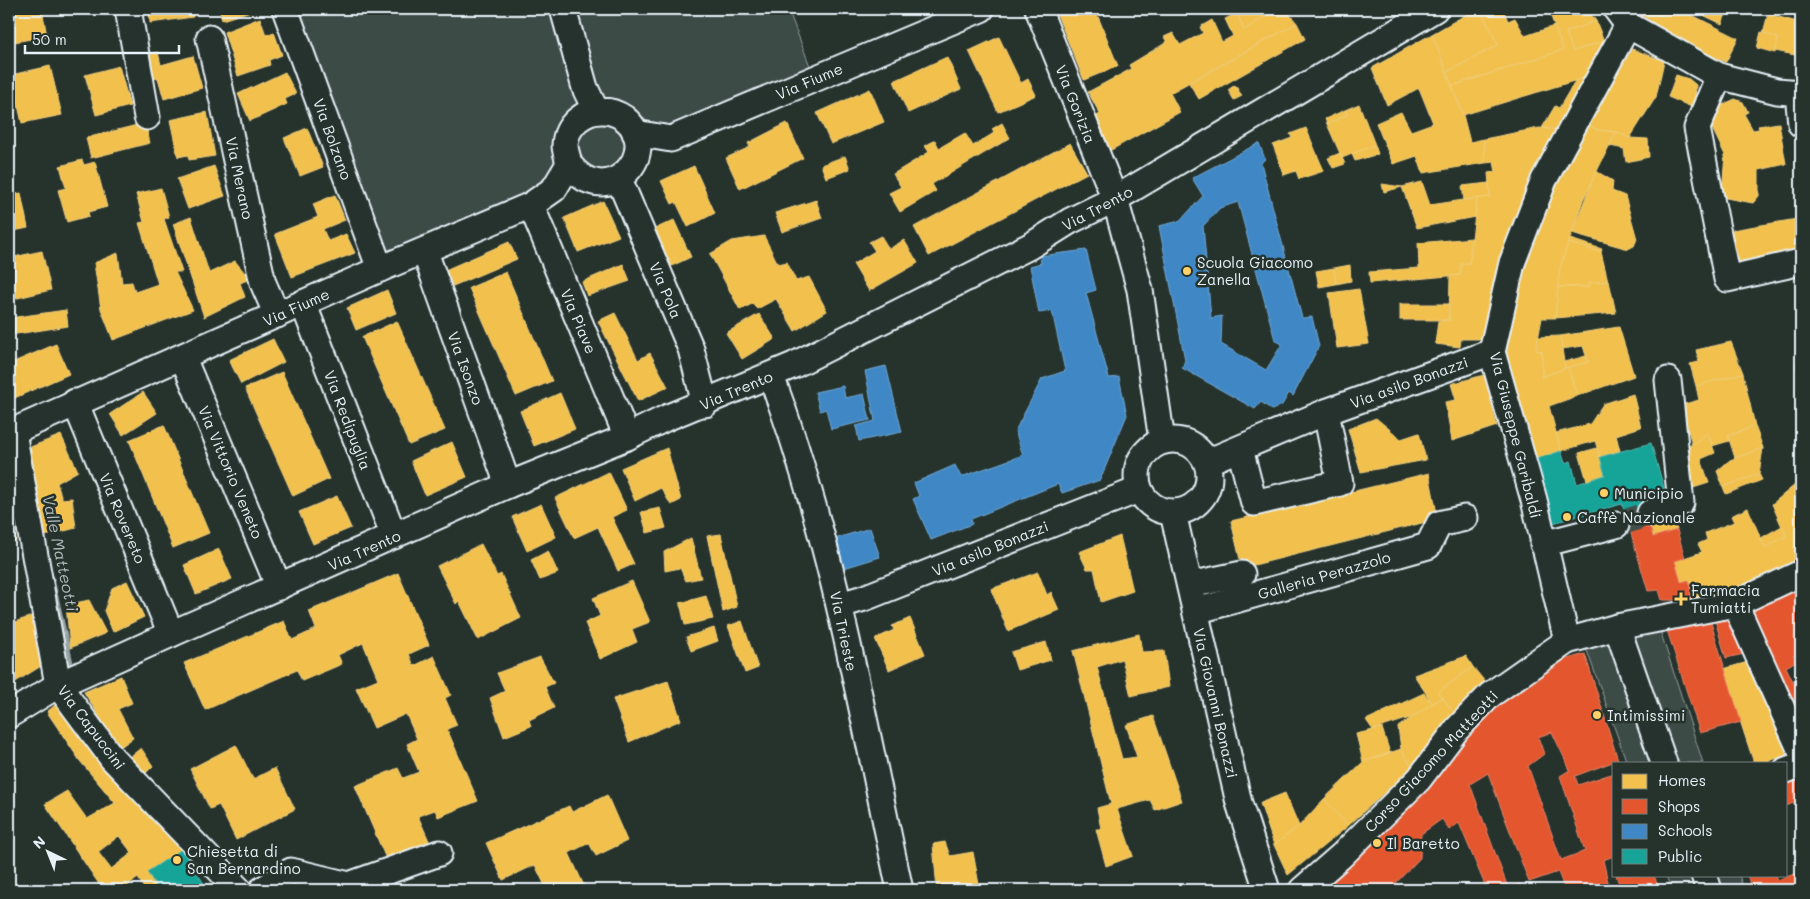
<svg xmlns="http://www.w3.org/2000/svg" width="1810" height="899" viewBox="0 0 1810 899" font-family="Mali,sans-serif">
<style>
.green{fill:#3e4b47;stroke:#939ea0}
.homes{fill:#f2c14e;stroke:#efcf81;fill-rule:evenodd}
.shops{fill:#e4572e;stroke:#e5856b;fill-rule:evenodd}
.schools{fill:#3f88c5;stroke:#72a8d4;fill-rule:evenodd}
.public{fill:#17a398;stroke:#56bab5}
.lines{fill:none;stroke-linecap:round;stroke-linejoin:round}
.stream{stroke:#98a3a5;stroke-width:6}
.minor-tunnel{stroke:#43504b;stroke-width:25;stroke-dasharray:25 12;stroke-linecap:butt}
.minor-casing{stroke:#e8f1f8;stroke-width:29}
.minor{stroke:#26332d;stroke-width:25}
.poi-dot{fill:#ffd166;stroke:#26332d;stroke-width:2}
.labels{text-anchor:middle;dominant-baseline:central;stroke-width:5;stroke-linejoin:round;paint-order:stroke}
.street-label{font-size:15px;fill:#e8f1f8;stroke:#26332d}
.poi-label{font-size:15px;fill:#e8f1f8;stroke:#26332d;text-anchor:start}
.water-label{font-size:16px;font-style:italic;fill:#b3bdc0;stroke:#26332d}
</style>
<rect width="100%" height="100%" fill="#26332d"/>
<filter id="ink" filterUnits="userSpaceOnUse"><feTurbulence type="fractalNoise" baseFrequency=".02" numOctaves="2"/><feDisplacementMap in="SourceGraphic" scale="10" xChannelSelector="R" yChannelSelector="G"/><feConvolveMatrix kernelMatrix="1 2 1 2 8 2 1 2 1" color-interpolation-filters="sRGB"/></filter>
<g filter="url(#ink)">
<g class="green">
<polygon points="285,9 788,9 815,79 671,139 531,205 380,269"/>
<polygon points="1658,624 1703,763 1627,763 1585,645"/>
<polygon points="1666,875 1739,875 1744,890 1671,890"/>
</g>
<g class="homes">
<polygon points="9,9 42,9 47,36 9,43"/>
<polygon points="149,9 193,9 193,17 150,23"/>
<polygon points="219,9 257,9 222,20"/>
<polygon points="1063,9 1095,9 1118,66 1084,80 1056,12"/>
<polygon points="1235,9 1277,9 1244,30"/>
<polygon points="1277,9 1285,9 1297,23 1170,93 1180,112 1104,154 1088,121 1100,114 1088,92 1131,69 1129,65 1167,42 1164,37 1173,33 1180,45 1203,33 1200,27 1212,20 1222,42 1233,36 1225,19 1237,13 1244,30"/>
<polygon points="1476,9 1480,9 1498,45 1447,72 1432,34"/>
<polygon points="1480,9 1503,9 1508,21 1515,18 1525,36 1554,26 1563,50 1452,86 1447,72 1498,45"/>
<polygon points="1530,9 1587,9 1596,21 1566,32 1573,51 1604,41 1590,73 1587,77 1463,115 1452,86 1563,50 1549,11 1531,13"/>
<polygon points="1639,9 1680,9 1738,38 1726,62 1696,49 1641,15"/>
<polygon points="1708,9 1728,9 1722,24 1705,16"/>
<polygon points="1768,14 1801,23 1800,56 1775,51 1778,38 1763,33"/>
<polygon points="260,18 266,35 274,32 282,55 269,60 270,65 238,76 224,32"/>
<polygon points="1596,21 1604,41 1573,51 1566,32"/>
<polygon points="1297,23 1305,39 1199,99 1189,83"/>
<polygon points="1761,32 1778,38 1775,53 1757,48"/>
<polygon points="1432,34 1463,115 1470,142 1484,139 1485,163 1423,173 1417,156 1393,164 1376,123 1401,112 1411,131 1433,123 1419,88 1387,105 1372,68"/>
<polygon points="999,37 1021,83 1028,79 1036,95 998,112 969,51"/>
<polygon points="1632,49 1664,61 1656,97 1630,138 1616,132 1597,130 1588,125"/>
<polygon points="158,52 161,65 193,56 202,88 164,99 158,78 151,79 144,56"/>
<polygon points="947,57 961,89 908,113 894,81"/>
<polygon points="50,66 62,115 22,123 11,75"/>
<polygon points="119,66 130,106 96,115 85,75"/>
<polygon points="285,72 296,94 285,99 287,104 250,121 238,94"/>
<polygon points="1676,75 1689,79 1696,85 1694,108 1668,97"/>
<polygon points="1587,77 1560,130 1542,128 1555,106 1559,108 1575,81"/>
<polygon points="1235,85 1242,96 1234,100 1228,90"/>
<polygon points="870,89 884,122 831,144 817,113"/>
<polygon points="1735,99 1743,102 1748,112 1744,114 1753,130 1759,129 1758,126 1779,123 1786,164 1759,170 1759,196 1753,203 1726,198 1722,192 1725,155 1708,120 1709,111"/>
<polygon points="1359,104 1375,145 1342,158 1327,124 1347,115 1345,110"/>
<polygon points="1345,110 1347,115 1327,124 1325,119"/>
<polygon points="207,112 215,156 189,160 188,155 178,157 170,120"/>
<polygon points="145,123 150,143 91,158 86,138"/>
<polygon points="787,123 803,158 740,189 726,158 750,147 748,143"/>
<polygon points="1002,123 1010,138 932,184 936,191 900,212 889,193 901,187 893,174 929,152 925,146 935,140 939,148 965,133 973,146 994,133 992,129"/>
<polygon points="1585,123 1597,130 1616,132 1583,200 1560,268 1555,318 1542,318 1536,350 1542,351 1542,377 1568,367 1577,396 1549,406 1561,451 1530,461 1506,382 1509,318 1519,279 1553,191"/>
<polygon points="307,128 323,167 300,176 284,138"/>
<polygon points="1306,128 1324,171 1299,179 1296,171 1284,175 1273,145 1292,138 1290,134"/>
<polygon points="1539,128 1560,130 1482,339 1461,339 1460,347 1435,344 1438,321 1449,320 1450,275 1460,275 1461,264 1469,263 1477,198 1490,197 1488,173 1496,172 1494,162 1485,163 1484,139"/>
<polygon points="1616,132 1630,138 1648,139 1649,157 1626,162 1624,149 1610,146"/>
<polygon points="1070,143 1087,173 929,256 914,227"/>
<polygon points="1375,145 1378,154 1355,161 1352,154"/>
<polygon points="1340,153 1345,164 1333,168 1328,158"/>
<polygon points="845,156 850,169 826,178 821,165"/>
<polygon points="82,160 84,165 95,162 107,207 88,212 89,216 67,222 58,190 66,188 60,166"/>
<polygon points="214,166 225,196 188,209 177,179"/>
<polygon points="694,166 715,213 688,227 676,202 672,204 661,181"/>
<polygon points="1596,171 1613,181 1612,191 1625,196 1637,239 1634,246 1628,249 1572,233"/>
<polygon points="1422,182 1430,205 1477,198 1475,217 1417,228 1402,187"/>
<polygon points="1489,183 1490,197 1464,200 1462,186"/>
<polygon points="1382,184 1402,187 1384,192"/>
<polygon points="161,188 169,217 164,219 182,272 175,272 193,310 113,340 101,309 94,263 118,253 122,283 132,282 135,292 158,284 139,223 144,222 136,194"/>
<polygon points="21,193 28,228 9,232 9,195"/>
<polygon points="335,195 345,220 323,229 328,241 346,234 355,253 292,277 275,234 318,217 313,204"/>
<polygon points="816,200 822,218 782,232 775,213"/>
<polygon points="603,201 619,236 578,252 564,218"/>
<polygon points="191,217 209,273 235,261 250,279 240,283 245,297 204,317 173,224"/>
<polygon points="1797,219 1801,255 1731,266 1726,231"/>
<polygon points="674,220 691,257 661,271 644,234"/>
<polygon points="764,236 778,264 787,262 796,281 809,277 827,311 795,331 776,299 757,309 752,304 740,310 710,254 732,241"/>
<polygon points="881,236 889,249 904,240 918,263 869,291 853,264 875,251 869,242"/>
<polygon points="1472,238 1469,263 1461,264 1460,275 1370,283 1369,272 1419,268 1418,243"/>
<polygon points="1570,239 1602,249 1601,252 1568,243"/>
<polygon points="509,242 517,259 453,286 445,270"/>
<polygon points="1568,243 1601,252 1608,281 1589,283 1589,287 1558,287 1560,268"/>
<polygon points="42,251 51,290 9,300 9,258"/>
<polygon points="623,264 630,281 587,296 582,282"/>
<polygon points="1350,265 1351,281 1336,284 1334,268"/>
<polygon points="1334,268 1336,284 1319,287 1316,271"/>
<polygon points="506,272 552,381 516,396 469,288"/>
<polygon points="1609,281 1616,313 1555,318 1558,287 1589,287 1589,283"/>
<polygon points="1359,289 1369,344 1337,348 1329,293"/>
<polygon points="387,290 396,313 356,330 347,308"/>
<rect x="1400" y="304" width="49" height="16"/>
<polygon points="66,310 68,326 10,335 12,351 9,352 9,318"/>
<polygon points="615,313 638,360 650,353 668,387 638,401 598,321"/>
<polygon points="759,314 775,339 742,359 726,333"/>
<polygon points="397,321 445,430 409,445 362,337"/>
<polygon points="1619,327 1634,376 1577,396 1568,367 1588,362 1583,346 1562,349 1560,336"/>
<polygon points="1560,336 1565,368 1542,377 1542,351 1536,350 1538,337"/>
<polygon points="273,339 284,362 241,384 229,360"/>
<polygon points="1731,342 1743,373 1696,386 1690,364 1699,362 1696,350"/>
<polygon points="56,344 69,374 10,400 9,364"/>
<polygon points="1586,356 1588,362 1565,368 1564,362"/>
<polygon points="1801,362 1801,380 1796,365"/>
<polygon points="282,372 329,479 293,496 245,388"/>
<polygon points="1743,373 1755,426 1728,436 1729,441 1712,446 1708,433 1692,444 1681,405 1699,400 1696,386"/>
<polygon points="1484,375 1497,426 1452,441 1445,402 1456,400 1451,384"/>
<polygon points="143,392 157,413 123,435 110,414"/>
<polygon points="560,393 575,429 534,446 520,411"/>
<polygon points="1633,394 1641,427 1616,435 1620,451 1600,457 1595,441 1561,451 1556,433 1590,424 1603,404"/>
<polygon points="1376,418 1401,439 1419,433 1426,460 1361,472 1348,429"/>
<polygon points="164,425 209,533 173,548 129,440"/>
<polygon points="1755,426 1763,448 1735,458 1728,436"/>
<polygon points="1708,433 1715,453 1701,459 1709,483 1690,489 1679,453"/>
<polygon points="61,435 78,471 57,483 62,499 72,498 76,528 45,536 28,448"/>
<polygon points="452,442 467,477 425,495 411,461"/>
<polygon points="667,448 681,500 671,505 661,488 635,501 621,468"/>
<polygon points="1597,448 1605,475 1587,481 1579,453"/>
<polygon points="1763,448 1759,474 1723,487 1717,471 1730,460"/>
<polygon points="609,472 627,510 612,517 634,564 618,571 598,527 574,538 555,498"/>
<polygon points="1429,473 1438,519 1242,568 1231,521"/>
<polygon points="1759,474 1762,480 1726,494 1723,487"/>
<polygon points="1801,480 1801,562 1723,592 1692,600 1689,580 1681,582 1675,561 1702,552 1698,544 1707,540 1705,533 1734,522 1731,516 1748,508 1765,548 1786,536 1772,504"/>
<polygon points="337,496 351,528 313,544 299,512"/>
<polygon points="541,504 556,537 527,551 512,517"/>
<polygon points="660,508 666,528 647,533 641,512"/>
<polygon points="12,514 16,541 9,543 9,515"/>
<polygon points="1672,514 1677,530 1653,537 1648,520"/>
<polygon points="1782,526 1786,536 1765,548 1761,538"/>
<polygon points="721,534 737,607 723,612 707,536"/>
<polygon points="1120,536 1133,591 1101,602 1094,569 1087,569 1079,552"/>
<polygon points="691,538 701,578 686,581 680,568 665,571 664,552"/>
<polygon points="481,544 497,576 501,574 521,618 478,640 459,601 456,604 437,566"/>
<polygon points="219,549 232,579 196,594 184,565"/>
<polygon points="548,551 558,573 540,580 531,560"/>
<polygon points="1038,572 1047,595 1051,592 1059,610 1008,631 991,589"/>
<polygon points="398,573 429,645 409,654 414,666 434,656 451,695 445,698 457,725 447,729 478,801 438,817 435,810 418,816 430,843 387,861 355,786 398,768 403,778 419,772 407,744 417,739 406,714 374,728 356,688 378,679 363,643 338,655 342,664 302,681 297,670 205,710 184,663 284,621 292,640 316,629 309,611"/>
<polygon points="127,581 144,617 113,632 104,611 112,588"/>
<polygon points="632,581 650,622 632,629 637,642 600,659 585,623 600,616 593,598"/>
<polygon points="706,596 713,619 685,625 680,603"/>
<polygon points="89,600 106,633 70,648 66,605"/>
<polygon points="35,615 42,635 34,638 46,663 9,686 9,624"/>
<polygon points="910,618 925,654 889,670 875,639 894,630 892,626"/>
<polygon points="742,621 758,668 745,673 728,626"/>
<polygon points="714,628 718,641 691,651 686,637"/>
<polygon points="1139,634 1142,652 1164,651 1169,687 1131,696 1122,659 1097,667 1122,759 1137,757 1126,725 1153,716 1182,801 1155,810 1150,800 1117,809 1133,856 1106,866 1096,829 1101,829 1097,808 1111,804 1073,651"/>
<polygon points="1046,642 1051,660 1017,670 1011,652"/>
<polygon points="1466,656 1473,667 1438,692 1442,697 1433,704 1414,675"/>
<polygon points="540,657 554,683 545,687 554,708 529,720 531,726 504,737 490,698 505,691 497,673"/>
<polygon points="1755,660 1795,753 1761,763 1754,763 1723,669"/>
<polygon points="1473,667 1486,683 1454,713 1438,692"/>
<polygon points="121,676 132,703 118,709 133,738 119,748 84,692"/>
<polygon points="668,681 681,720 629,742 613,699"/>
<polygon points="1424,693 1433,704 1413,717 1373,730 1366,720"/>
<polygon points="1442,697 1454,713 1412,767 1401,749 1398,727"/>
<path d="M63,698L155,808L182,849L147,872L159,890H145L138,878L122,890H103L45,804L67,791L87,819L115,803L80,761L47,712ZM119,836L132,853L111,869L98,852Z"/>
<polygon points="1382,728 1390,753 1363,762 1356,734"/>
<polygon points="236,745 253,779 275,768 295,809 236,840 219,805 210,809 190,769"/>
<polygon points="141,748 153,766 143,776 127,759"/>
<polygon points="1401,749 1412,767 1348,826 1324,799 1363,762"/>
<polygon points="1285,793 1299,826 1274,845 1260,803"/>
<polygon points="607,795 627,841 596,856 589,843 569,853 586,890 547,890 535,865 503,880 486,843 569,806 572,812"/>
<polygon points="1324,799 1348,826 1288,875 1274,845 1299,826"/>
<polygon points="945,842 950,856 973,852 980,890 937,890 933,844"/>
</g>
<g class="shops">
<polygon points="1649,523 1653,537 1677,530 1685,558 1675,561 1681,582 1689,580 1692,600 1662,600 1659,590 1648,591 1630,530"/>
<polygon points="1794,590 1801,602 1801,652 1793,656 1796,661 1786,667 1801,698 1801,732 1746,613"/>
<polygon points="1736,611 1753,652 1726,658 1714,617"/>
<polygon points="1709,616 1741,722 1700,733 1666,627"/>
<path d="M1585,654L1618,760L1575,776L1578,785L1614,773V856L1603,860L1609,887L1603,890H1565L1558,872L1529,882L1488,773L1470,784L1508,888L1520,884L1523,890H1487L1459,823L1449,830L1442,819L1421,834L1420,858L1389,890L1385,884L1378,890H1317L1497,704L1550,664ZM1552,732L1570,770L1560,776L1585,851L1561,860L1528,766L1544,754L1538,737Z"/>
<polygon points="1801,776 1801,800 1786,806 1786,781"/>
<polygon points="1801,872 1801,890 1752,890 1747,875 1775,875 1777,880"/>
<polygon points="1616,875 1654,875 1659,890 1621,890"/>
</g>
<g class="schools">
<path d="M1259,143L1265,159L1261,163L1302,318L1312,317L1319,346L1293,396L1289,393L1282,405L1272,410L1261,402L1255,409L1182,368L1185,360L1159,226L1180,221L1203,196L1192,178ZM1238,202L1275,340L1282,344L1266,370L1221,344L1222,316L1211,318L1203,226L1220,208Z"/>
<polygon points="1086,250 1096,290 1086,293 1109,378 1119,377 1127,415 1100,480 1062,493 1058,484 971,519 972,524 931,540 913,499 919,496 914,483 955,465 961,477 1023,455 1015,431 1042,379 1065,371 1052,311 1039,313 1030,266 1041,263 1040,256"/>
<polygon points="886,366 902,432 859,441 856,426 875,421 865,371"/>
<polygon points="843,386 845,398 864,394 870,420 831,429 826,409 820,411 815,392"/>
<polygon points="870,528 880,557 844,568 834,539"/>
</g>
<g class="public">
<polygon points="1651,443 1668,502 1649,523 1630,530 1622,504 1553,523 1530,461 1561,451 1565,463 1571,461 1577,484 1605,475 1600,457"/>
<polygon points="182,849 208,890 159,890 147,872"/>
</g>
<g class="lines">
<polyline class="stream" points="51,577 70,661"/>
<polyline class="minor-tunnel" points="1616,525 1650,513"/>
<defs>
<g id="minor">
<polyline points="128,9 147,117"/>
<polyline points="285,9 380,269"/>
<polyline points="563,9 585,88 596,111"/>
<polyline points="1038,9 1115,199 1140,290 1162,441"/>
<polyline points="1616,9 1628,25 1719,76 1777,91 1801,93"/>
<polyline points="209,38 263,283 277,315"/>
<polyline points="1719,76 1697,128 1727,279 1801,262"/>
<polyline points="1798,93 1801,124"/>
<polyline points="635,133 671,139 981,9"/>
<polyline points="619,179 691,349 705,404"/>
<polyline points="531,205 627,437"/>
<polyline points="425,252 508,485"/>
<polyline points="303,303 394,536"/>
<polyline points="183,358 279,587"/>
<path d="M771,376C833,541 863,718 900,890"/>
<polyline points="75,402 171,634"/>
<polyline points="13,432 58,685 112,758 239,890"/>
<path d="M9,433L380,269L531,205L554,189L569,164C568,158 565,151 565,145C566,125 584,110 603,111C611,111 618,114 624,118C665,150 607,215 569,164"/>
<circle cx="1173" cy="476" r="36"/>
<polyline points="1240,449 1254,503 1340,483 1326,412"/>
<polyline points="1207,462 1326,412 1492,352"/>
<polyline points="1173,513 1239,803 1267,890"/>
<polyline points="1650,513 1681,503 1668,380"/>
<polyline points="1543,544 1616,525"/>
<polyline points="1190,585 1242,574"/>
<polyline points="1735,604 1801,751"/>
<polyline points="840,605 864,598 1138,490"/>
<polyline points="1196,611 1428,546 1439,524 1465,518"/>
<polyline points="1617,627 1664,763"/>
<polyline points="1567,641 1534,500 1492,352 1512,263 1544,180 1628,25"/>
<polyline points="9,715 58,685 171,634 508,485 627,437 666,418 794,365 1030,246 1070,221 1115,199 1435,9"/>
<polyline points="1786,770 1801,765"/>
<polyline points="1704,875 1709,890"/>
<polyline points="262,890 291,871 349,885 439,853"/>
<polyline points="1302,890 1341,856 1419,779 1457,729 1490,695 1567,641 1617,627 1735,604 1801,573"/>
</g>
</defs>
<use href="#minor" class="minor-casing"/>
<use href="#minor" class="minor"/>
</g>
</g>
<g class="poi-dot">
<circle cx="1187" cy="271" r="5"/>
<circle cx="1604" cy="493" r="5"/>
<circle cx="1567" cy="517" r="5"/>
<path d="M1678.5 591.5h5v5h5v5h-5v5h-5v-5h-5v-5h5z"/>
<circle cx="1597" cy="715" r="5"/>
<circle cx="1377" cy="843" r="5"/>
<circle cx="177" cy="860" r="5"/>
</g>
<g class="labels">
<g class="street-label">
<text transform="translate(809 81) rotate(-23)">Via Fiume</text>
<text transform="translate(1076 104) rotate(68)">Via Gorizia</text>
<text transform="translate(333 139) rotate(70)">Via Bolzano</text>
<text transform="translate(240 178) rotate(78)">Via Merano</text>
<text transform="translate(1097 208) rotate(-28)">Via Trento</text>
<text transform="translate(666 290) rotate(67)">Via Pola</text>
<text transform="translate(296 307) rotate(-24)">Via Fiume</text>
<text transform="translate(579 321) rotate(67)">Via Piave</text>
<text transform="translate(466 368) rotate(70)">Via Isonzo</text>
<text transform="translate(1409 382) rotate(-20)">Via asilo Bonazzi</text>
<text transform="translate(736 390) rotate(-23)">Via Trento</text>
<text transform="translate(348 420) rotate(69)">Via Redipuglia</text>
<text transform="translate(1516 435) rotate(76)">Via Giuseppe Garibaldi</text>
<text transform="translate(231 472) rotate(67)">Via Vittorio Veneto</text>
<text transform="translate(123 518) rotate(67)">Via Rovereto</text>
<text transform="translate(990 548) rotate(-22)">Via asilo Bonazzi</text>
<text transform="translate(364 550) rotate(-24)">Via Trento</text>
<text transform="translate(1324 575) rotate(-16)">Galleria Perazzolo</text>
<text transform="translate(844 631) rotate(78)">Via Trieste</text>
<text transform="translate(1216 703) rotate(77)">Via Giovanni Bonazzi</text>
<text transform="translate(92 727) rotate(53)">Via Capuccini</text>
<text transform="translate(1431 761) rotate(-47)">Corso Giacomo Matteotti</text>
</g>
<g class="poi-label">
<text x="1197" y="262">Scuola Giacomo<tspan x="1197" dy="17">Zanella</tspan></text>
<text x="1614" y="493">Municipio</text>
<text x="1577" y="517">Caffè Nazionale</text>
<text x="1691" y="590">Farmacia<tspan x="1691" dy="17">Tumiatti</tspan></text>
<text x="1607" y="715">Intimissimi</text>
<text x="1387" y="843">Il Baretto</text>
<text x="187" y="851">Chiesetta di<tspan x="187" dy="17">San Bernardino</tspan></text>
</g>
<g class="water-label">
<text transform="translate(61 553) rotate(78)">Valle Matteotti</text>
</g>
</g>
<rect width="1810" height="899" fill="none" stroke="#26332d" stroke-width="30"/>
<rect x="15" y="15" width="1780" height="869" fill="none" stroke="#e8f1f8" stroke-width="2" filter="url(#ink)"/>
<rect x="1612" y="762" width="175" height="115" fill="#26332d" stroke="#747f7e"/>
<rect x="1622" y="774" width="25" height="15" fill="#f2c14e" stroke="#747f7e"/>
<text x="1658" y="786" font-size="15" fill="#e8f1f8">Homes</text>
<rect x="1622" y="799" width="25" height="15" fill="#e4572e" stroke="#747f7e"/>
<text x="1658" y="812" font-size="15" fill="#e8f1f8">Shops</text>
<rect x="1622" y="824" width="25" height="15" fill="#3f88c5" stroke="#747f7e"/>
<text x="1658" y="836" font-size="15" fill="#e8f1f8">Schools</text>
<rect x="1622" y="849" width="25" height="15" fill="#17a398" stroke="#747f7e"/>
<text x="1658" y="862" font-size="15" fill="#e8f1f8">Public</text>
<g transform="translate(48 852) rotate(317)" stroke="#26332d" stroke-width="4" paint-order="stroke">
<path d="M0-4L9 19L0 12L-9 19Z" fill="#e8f1f8"/>
<text y="-8" font-size="14" font-weight="bold" text-anchor="middle" fill="#e8f1f8">N</text>
</g>
<path d="M25 45v8h154v-8" fill="none" stroke="#e8f1f8" stroke-width="2.5"/>
<text x="32" y="45" font-size="15" fill="#e8f1f8" stroke="#26332d" stroke-width="4" paint-order="stroke">50 m</text>
</svg>
